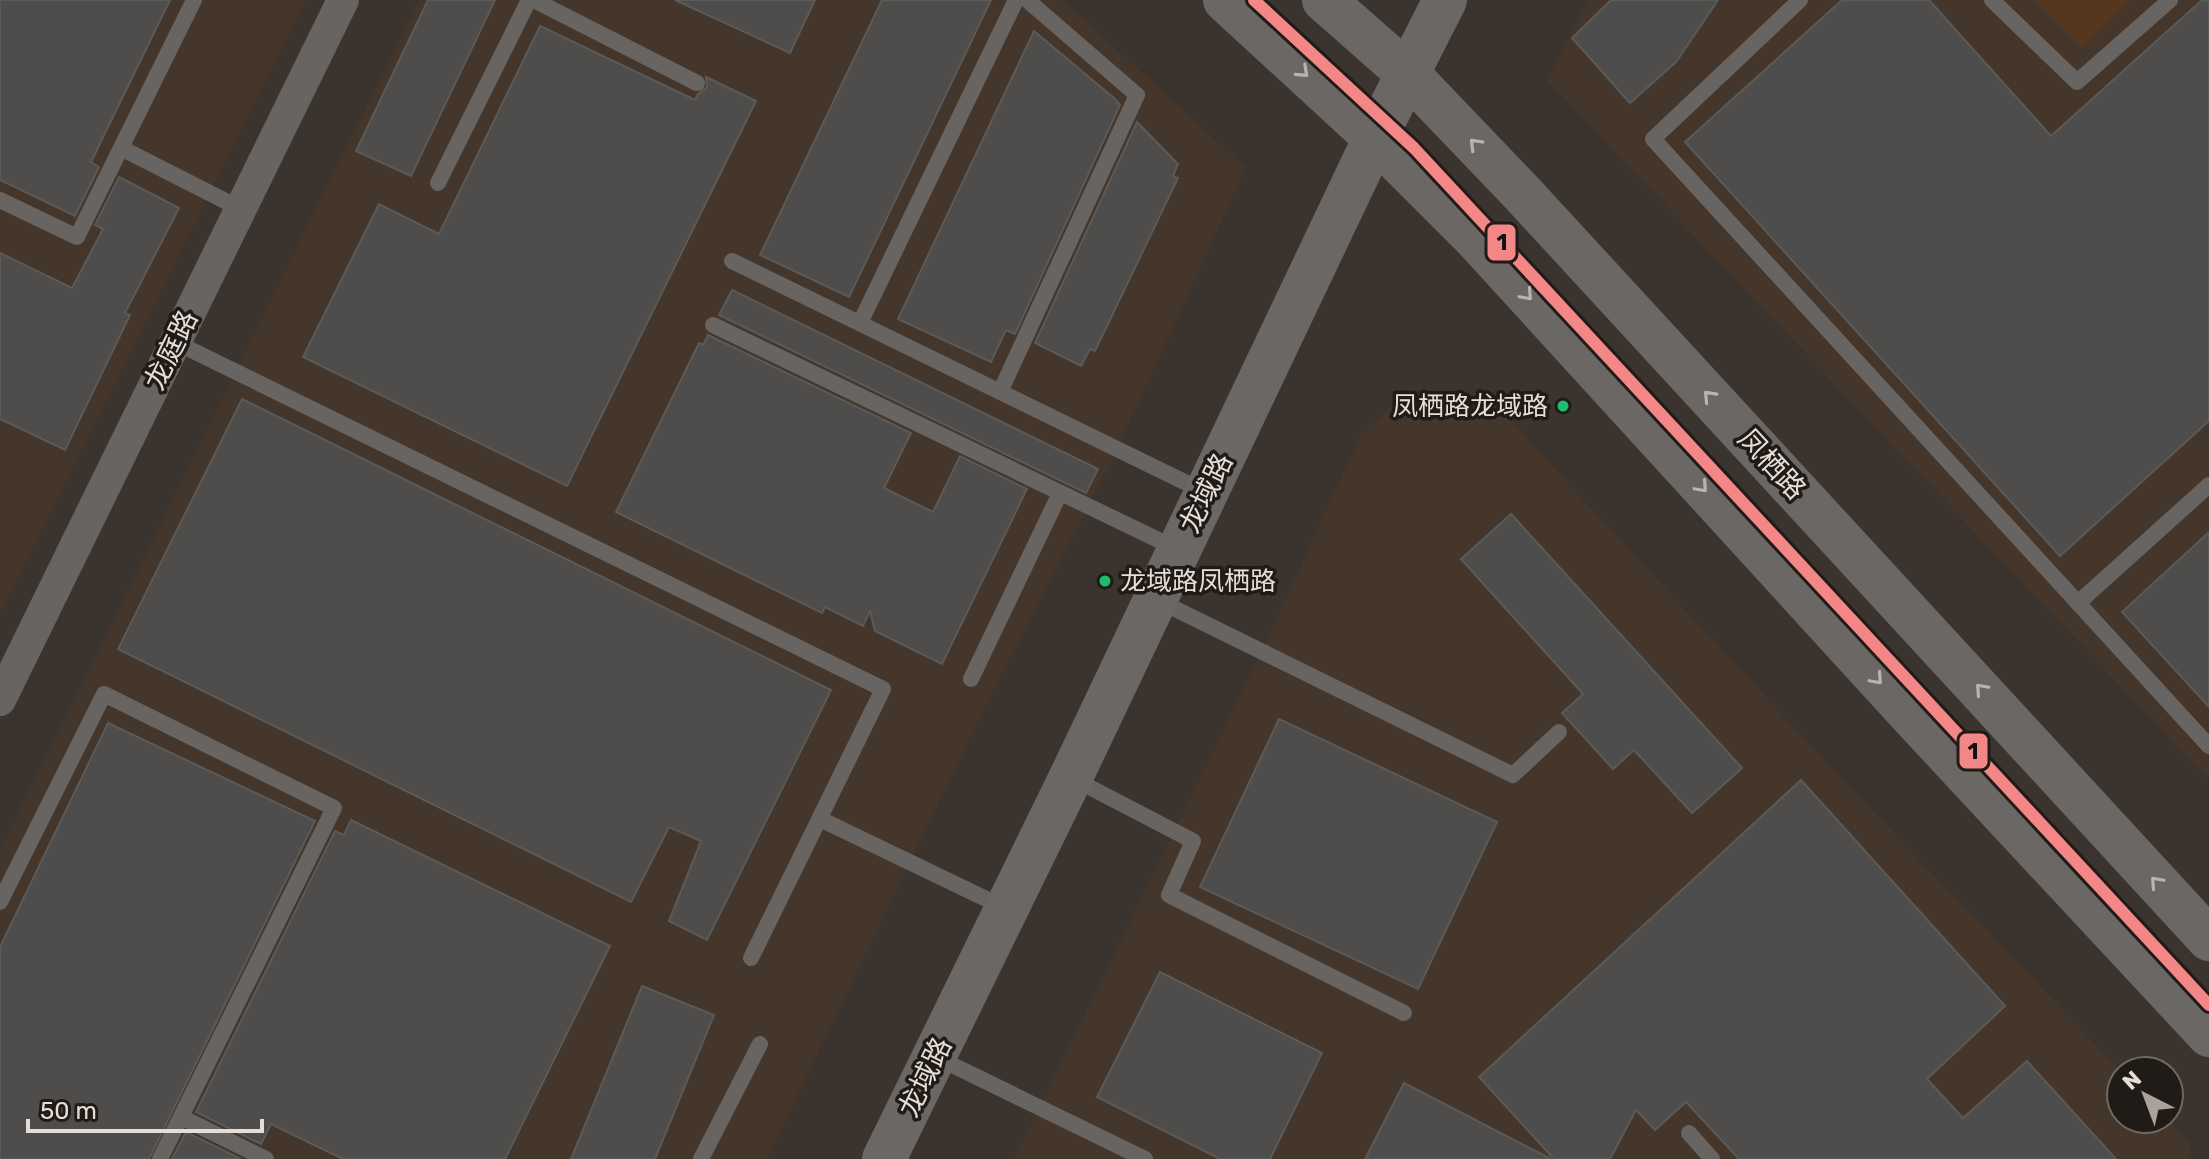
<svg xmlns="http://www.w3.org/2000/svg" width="2209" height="1159" viewBox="0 0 2209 1159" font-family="Rubik,'Noto Sans SC',sans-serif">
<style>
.built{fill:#45362b}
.green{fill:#57361e}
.building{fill:#4f4d4c;stroke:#5a5a59;stroke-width:2}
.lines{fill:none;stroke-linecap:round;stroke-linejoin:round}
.lane{stroke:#676461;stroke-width:16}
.street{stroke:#676461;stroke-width:32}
.secondary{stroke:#6a6764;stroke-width:44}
.metro-1-casing{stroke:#201b17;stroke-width:18}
.metro-1{stroke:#f38787;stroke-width:12}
.oneway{stroke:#bab4af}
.bus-dot{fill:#20bc6c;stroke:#201b17;stroke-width:3}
.labels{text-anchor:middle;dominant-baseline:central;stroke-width:7;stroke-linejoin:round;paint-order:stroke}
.bus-label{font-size:26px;fill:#e5ddd8;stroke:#201b17;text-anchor:end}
.street-label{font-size:28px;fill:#e5ddd8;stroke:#201b17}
.line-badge{stroke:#201b17;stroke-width:3}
.pale-badge-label{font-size:22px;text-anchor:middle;font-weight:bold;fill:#111}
</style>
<rect width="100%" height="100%" fill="#3a332e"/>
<g class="built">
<polygon points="0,0 306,0 0,614"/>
<polygon points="419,0 1063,0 1246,168 1109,467 987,703 767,1159 0,1159 0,850"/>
<polygon points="1589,0 2209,0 2209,780 1547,80"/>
<polygon points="1457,396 1507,417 1814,749 2121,1071 2121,1119 2167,1119 2189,1142 2189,1159 1014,1159 1253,670 1361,434 1395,404"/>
</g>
<polygon class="green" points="2035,0 2129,0 2082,47"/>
<g class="building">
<polygon points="0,0 170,0 91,162 99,167 75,216 0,180"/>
<polygon points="428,0 495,0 411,176 356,151"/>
<polygon points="675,0 815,0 790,53"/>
<polygon points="882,0 991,0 849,297 760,255"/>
<polygon points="1611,0 1718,0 1676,62 1630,103 1572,38"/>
<polygon points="1842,0 1929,0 2051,136 2202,0 2209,0 2209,421 2060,556 1685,142"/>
<polygon points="540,26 695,100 698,94 707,87 706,77 756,101 567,486 303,357 379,204 439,234"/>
<polygon points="1034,31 1115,99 1120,105 1015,334 1006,330 991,362 898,319"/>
<polygon points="1137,122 1178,164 1173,176 1178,178 1095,351 1090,349 1081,366 1035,343"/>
<polygon points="119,177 179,208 125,313 130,315 65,450 0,419 0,253 72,288 103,229 95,225"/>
<polygon points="732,290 1098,469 1086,493 719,315"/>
<polygon points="708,335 911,433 884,488 933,512 960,456 1027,489 942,664 875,631 870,611 863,626 825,607 822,613 616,512 699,343 703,345"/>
<polygon points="242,399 831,690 707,940 669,921 701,841 669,827 631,902 118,649"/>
<polygon points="1511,514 1742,768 1692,813 1634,750 1613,769 1562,713 1583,694 1461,559"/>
<polygon points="2209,532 2209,707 2122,612"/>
<polygon points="1279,719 1497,822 1418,989 1200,887"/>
<polygon points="108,723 315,821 149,1159 0,1159 0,947"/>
<polygon points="1801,780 2005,1006 1927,1079 1963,1118 2027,1061 2116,1159 1739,1159 1686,1102 1655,1130 1636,1110 1610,1159 1554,1159 1479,1077"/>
<polygon points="351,820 610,946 505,1159 343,1159 271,1124 261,1144 196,1112 335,831 344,835"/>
<polygon points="1160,972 1322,1053 1270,1159 1220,1159 1097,1097"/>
<polygon points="642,986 714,1015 655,1159 571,1159"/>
<polygon points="1404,1083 1551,1159 1365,1159"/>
<polygon points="186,1132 241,1159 172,1159"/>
</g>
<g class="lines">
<g class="lane">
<polyline points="534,0 697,83"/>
<polyline points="1800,0 1653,139 2209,746"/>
<polyline points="1992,0 2077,82 2170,0"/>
<polyline points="121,148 241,209"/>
<polyline points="438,183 529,0"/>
<polyline points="0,200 77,237 194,0"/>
<polyline points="732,261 1205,492"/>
<polyline points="860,323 1016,0"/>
<polyline points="713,325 1177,549"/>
<polyline points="175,342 883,689 751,958"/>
<polyline points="1000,392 1137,95 1027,0"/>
<polyline points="1157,600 1513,775 1559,732"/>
<polyline points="2078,603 2209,485"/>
<polyline points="971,679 1060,493"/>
<polyline points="1072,778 1193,841 1169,895 1404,1013"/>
<polyline points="820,819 1005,908"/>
<polyline points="0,902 104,694 334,808 160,1159"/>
<polyline points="936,1057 1145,1159"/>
<polyline points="181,1117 266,1159"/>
<polyline points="1689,1133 1712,1159"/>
<polyline points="701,1159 760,1044"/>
</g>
<polyline class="street" points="0,700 343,0"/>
<g class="secondary">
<polyline points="1225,0 1375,138 1476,239 1910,714 2209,1035"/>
<polyline points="1324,0 1408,74 1521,192 2209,939"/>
<polyline points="884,1159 1071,777 1375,138 1445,0"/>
</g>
<defs>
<polyline id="metro-1" points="1254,0 1414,148 2209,1005"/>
</defs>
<use href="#metro-1" class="metro-1-casing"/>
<use href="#metro-1" class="metro-1"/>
</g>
<defs><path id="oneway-chevron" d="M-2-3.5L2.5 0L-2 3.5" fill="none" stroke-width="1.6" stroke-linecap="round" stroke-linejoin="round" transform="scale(2)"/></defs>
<g class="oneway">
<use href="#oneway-chevron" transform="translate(1303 72) rotate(43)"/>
<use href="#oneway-chevron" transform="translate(1475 144) rotate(-134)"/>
<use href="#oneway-chevron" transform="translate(1527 295) rotate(48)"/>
<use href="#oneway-chevron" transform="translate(1709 396) rotate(-133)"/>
<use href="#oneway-chevron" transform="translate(1702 487) rotate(48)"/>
<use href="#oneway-chevron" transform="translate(1877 679) rotate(48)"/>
<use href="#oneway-chevron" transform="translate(1981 689) rotate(-132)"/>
<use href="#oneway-chevron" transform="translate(2156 882) rotate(-132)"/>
</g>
<g class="bus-dot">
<circle cx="1563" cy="406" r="7"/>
<circle cx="1105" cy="581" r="7"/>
</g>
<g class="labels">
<g class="bus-label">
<text x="1548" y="406">凤栖路龙域路</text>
<text x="1120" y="581" text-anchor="start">龙域路凤栖路</text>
</g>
<g class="street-label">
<text transform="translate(171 350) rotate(-64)">龙庭路</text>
<text transform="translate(1772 464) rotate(47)">凤栖路</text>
<text transform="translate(1206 493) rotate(-64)">龙域路</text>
<text transform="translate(925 1077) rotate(-64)">龙域路</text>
</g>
</g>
<g class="line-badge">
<rect x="1486" y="223" width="31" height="39" rx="8" fill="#f38787"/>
<rect x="1958" y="732" width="31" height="38" rx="8" fill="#f38787"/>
</g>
<g class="pale-badge-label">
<text x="1502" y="250">1</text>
<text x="1973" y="759">1</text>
</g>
<g transform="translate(2145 1095) rotate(318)"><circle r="38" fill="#201b17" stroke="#6f6964" stroke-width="2"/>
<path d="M0-6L14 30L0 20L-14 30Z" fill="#a9a29c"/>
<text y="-12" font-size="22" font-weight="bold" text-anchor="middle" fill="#e5ddd8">N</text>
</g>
<path d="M28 1119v12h234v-12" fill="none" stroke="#e5ddd8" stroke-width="4"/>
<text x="40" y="1119" font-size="24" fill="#e5ddd8" stroke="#201b17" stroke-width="6" paint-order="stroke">50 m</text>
</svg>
